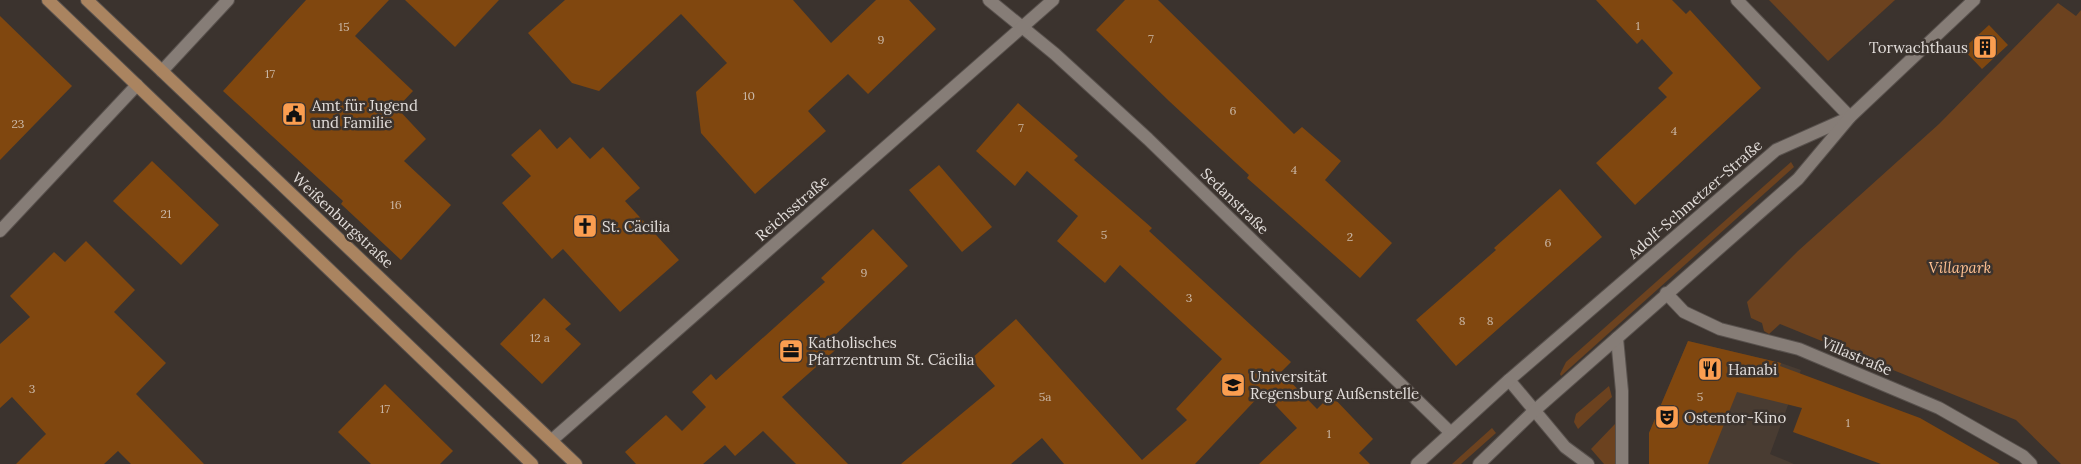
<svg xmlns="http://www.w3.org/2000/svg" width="2081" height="464" viewBox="0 0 2081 464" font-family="Lora,serif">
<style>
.built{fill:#493c32}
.green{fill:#6c421f}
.building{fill:#80470f}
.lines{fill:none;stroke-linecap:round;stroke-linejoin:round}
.street-casing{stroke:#58514d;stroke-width:14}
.secondary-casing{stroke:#58514d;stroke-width:14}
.street{stroke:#867d77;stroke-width:12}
.secondary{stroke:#aa8460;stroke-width:12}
.labels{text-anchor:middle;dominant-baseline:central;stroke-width:5;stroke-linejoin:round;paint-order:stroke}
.number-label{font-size:12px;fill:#cab8a7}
.poi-label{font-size:15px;fill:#e2ddda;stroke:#3b332e;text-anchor:start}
.street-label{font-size:15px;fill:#e2ddda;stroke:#3b332e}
.park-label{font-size:15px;font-style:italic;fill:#ffc192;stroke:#3b332e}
</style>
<rect width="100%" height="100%" fill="#3b332e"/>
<polygon class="built" points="1688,341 1781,363 1801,370 1770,454 1794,464 1649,464 1649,433"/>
<g class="green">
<polygon points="1769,0 1895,0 1828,61"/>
<polygon points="2058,3 2076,16 2081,10 2081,464 2061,464 2016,420 1780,324 1769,334 1764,331 1762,323 1751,318 1747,302 1798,251 1939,124"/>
<polygon points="1791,162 1794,167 1561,376 1560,374 1566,362"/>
<polygon points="1609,386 1612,397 1578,429 1574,422 1576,414"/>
<polygon points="1615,424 1616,464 1604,464 1591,449"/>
<polygon points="1492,428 1496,433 1461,464 1452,464"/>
</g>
<g class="building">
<polygon points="306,0 389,0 355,36 413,91 397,108 426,139 404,161 451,205 401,260 341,204 343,201 223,91"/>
<polygon points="405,0 499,0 455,47"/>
<polygon points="565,0 793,0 831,43 876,0 909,0 936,29 868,94 848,74 808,111 826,131 755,194 701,133 696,92 727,63 681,14 599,91 572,83 528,33"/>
<polygon points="1125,0 1158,0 1294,134 1302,127 1341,161 1325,180 1392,243 1360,278 1247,178 1249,175 1169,101 1096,30"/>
<polygon points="1596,0 1672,0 1686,14 1690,10 1761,88 1635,205 1596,163 1667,97 1658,88 1673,73 1642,39 1637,44"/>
<polygon points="0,16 72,86 0,160"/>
<polygon points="1989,25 2008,45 1982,69 1963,49"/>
<polygon points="1018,103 1078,156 1074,160 1152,228 1149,231 1291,362 1281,372 1317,409 1331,395 1373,439 1359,453 1370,464 1259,464 1297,428 1263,392 1195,464 1064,464 1042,438 1011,464 901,464 995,386 971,359 1016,319 1142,460 1187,420 1176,409 1222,359 1120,265 1105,283 1057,241 1078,216 1027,171 1015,186 976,151"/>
<polygon points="540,129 557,149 570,137 590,159 603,147 640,188 625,201 679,260 620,312 563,249 552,259 502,203 531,176 511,155"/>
<polygon points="152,161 219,225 181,265 113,201"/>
<polygon points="939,165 992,227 962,252 909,190"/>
<polygon points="1560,189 1602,237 1456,366 1416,320 1496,250 1494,248"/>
<polygon points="873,229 908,266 833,337 841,345 782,397 848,464 796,464 763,431 735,456 725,445 703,464 636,464 625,452 666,415 682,431 706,407 692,392 711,374 716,380 825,282 821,278"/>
<polygon points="86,241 135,290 114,312 166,363 136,394 204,464 131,464 118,451 104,464 16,464 46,434 12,397 0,408 0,344 30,317 10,296 54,252 65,262"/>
<polygon points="544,298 571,324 565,329 581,344 542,384 500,344"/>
<polygon points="1688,341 1781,363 1780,366 1920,418 2000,464 1881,464 1793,432 1802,408 1737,392 1708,464 1649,464 1649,433"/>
<polygon points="385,384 453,451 440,464 371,464 338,432"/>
</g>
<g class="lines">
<defs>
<g id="street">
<polyline points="989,0 1055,54 1148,139 1451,433"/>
<polyline points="1737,0 1850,117"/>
<polyline points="162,71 228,0"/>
<polyline points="0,231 137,85"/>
<polyline points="1666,293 1684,312 1720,329 1799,349 1939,408 2023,456 2031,464"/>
<polyline points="1617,338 1622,391 1622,464"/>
<polyline points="1509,380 1565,447 1588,464"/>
<polyline points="552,440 1053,0"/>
<polyline points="1417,464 1509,380 1776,150 1846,119"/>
<polyline points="1479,464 1534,411 1798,179 1850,117 1974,0"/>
</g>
<g id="secondary">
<polyline points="48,0 532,464"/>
<polyline points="87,0 576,464"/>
</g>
</defs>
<use href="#street" class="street-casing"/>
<use href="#secondary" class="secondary-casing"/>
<use href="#street" class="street"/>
<use href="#secondary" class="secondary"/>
</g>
<defs>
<symbol id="building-square" viewBox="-11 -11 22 22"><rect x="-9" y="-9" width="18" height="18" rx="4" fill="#fb9e50" stroke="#3b332e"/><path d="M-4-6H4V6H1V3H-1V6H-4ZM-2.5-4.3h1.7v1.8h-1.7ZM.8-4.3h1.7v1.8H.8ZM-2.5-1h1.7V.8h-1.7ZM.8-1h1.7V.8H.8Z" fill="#111"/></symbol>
<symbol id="civic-square" viewBox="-11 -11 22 22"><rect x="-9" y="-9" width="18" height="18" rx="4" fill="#fb9e50" stroke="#3b332e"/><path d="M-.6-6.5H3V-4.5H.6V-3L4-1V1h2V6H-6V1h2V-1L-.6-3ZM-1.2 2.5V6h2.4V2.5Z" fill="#111"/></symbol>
<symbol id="church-square" viewBox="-11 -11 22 22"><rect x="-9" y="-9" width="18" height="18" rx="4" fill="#fb9e50" stroke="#3b332e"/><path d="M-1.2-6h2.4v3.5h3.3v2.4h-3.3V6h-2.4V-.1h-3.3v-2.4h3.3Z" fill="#111"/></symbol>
<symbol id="office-square" viewBox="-11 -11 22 22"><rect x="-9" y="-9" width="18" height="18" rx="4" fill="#fb9e50" stroke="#3b332e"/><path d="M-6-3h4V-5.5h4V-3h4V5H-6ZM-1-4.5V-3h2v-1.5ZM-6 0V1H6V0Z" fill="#111"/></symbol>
<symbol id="restaurant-square" viewBox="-11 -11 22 22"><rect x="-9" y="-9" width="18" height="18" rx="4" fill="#fb9e50" stroke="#3b332e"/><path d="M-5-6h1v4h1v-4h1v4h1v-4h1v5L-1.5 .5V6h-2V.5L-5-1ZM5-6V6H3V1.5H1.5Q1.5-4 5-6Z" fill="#111"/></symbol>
<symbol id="university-square" viewBox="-11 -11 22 22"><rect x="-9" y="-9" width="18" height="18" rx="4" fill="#fb9e50" stroke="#3b332e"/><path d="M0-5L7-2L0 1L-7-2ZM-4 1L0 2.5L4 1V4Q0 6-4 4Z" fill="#111"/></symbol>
<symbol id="theatre-square" viewBox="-11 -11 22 22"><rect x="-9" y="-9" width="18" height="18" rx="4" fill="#fb9e50" stroke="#3b332e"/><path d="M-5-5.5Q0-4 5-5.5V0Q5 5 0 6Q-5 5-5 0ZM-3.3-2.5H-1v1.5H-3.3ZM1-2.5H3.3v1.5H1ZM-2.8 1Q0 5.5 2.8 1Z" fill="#111"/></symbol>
</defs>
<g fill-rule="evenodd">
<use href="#building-square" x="1971" y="33" width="28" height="28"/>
<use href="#civic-square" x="280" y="100" width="28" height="28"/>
<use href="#church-square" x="571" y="212" width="28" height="28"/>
<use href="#office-square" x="777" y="337" width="28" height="28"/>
<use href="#restaurant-square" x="1696" y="355" width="28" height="28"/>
<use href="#university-square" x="1219" y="371" width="28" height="28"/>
<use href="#theatre-square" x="1653" y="403" width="28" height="28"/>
</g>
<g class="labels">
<g class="number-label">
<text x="1638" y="25">1</text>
<text x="344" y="26">15</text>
<text x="1151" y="38">7</text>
<text x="881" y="39">9</text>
<text x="270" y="73">17</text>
<text x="749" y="95">10</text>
<text x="1233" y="110">6</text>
<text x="18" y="123">23</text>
<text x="1021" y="127">7</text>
<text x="1674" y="130">4</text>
<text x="1294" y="169">4</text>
<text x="396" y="204">16</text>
<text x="166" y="213">21</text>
<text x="1104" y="234">5</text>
<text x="1350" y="236">2</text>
<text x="1548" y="242">6</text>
<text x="864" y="272">9</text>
<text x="1189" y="297">3</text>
<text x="1462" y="320">8</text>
<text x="1490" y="320">8</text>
<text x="540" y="337">12 a</text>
<text x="32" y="388">3</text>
<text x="1045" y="396">5a</text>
<text x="1700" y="396">5</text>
<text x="385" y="408">17</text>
<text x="1848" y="422">1</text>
<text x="1329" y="433">1</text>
</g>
<g class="poi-label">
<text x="1968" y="47" text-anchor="end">Torwachthaus</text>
<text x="312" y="105">Amt für Jugend<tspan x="312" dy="17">und Familie</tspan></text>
<text x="602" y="226">St. Cäcilia</text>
<text x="808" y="342">Katholisches<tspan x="808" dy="17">Pfarrzentrum St. Cäcilia</tspan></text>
<text x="1728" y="369">Hanabi</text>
<text x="1250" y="376">Universität<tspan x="1250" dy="17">Regensburg Außenstelle</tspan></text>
<text x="1684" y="417">Ostentor-Kino</text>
</g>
<g class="street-label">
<text transform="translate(1695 199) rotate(-41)">Adolf-Schmetzer-Straße</text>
<text transform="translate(1235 201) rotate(44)">Sedanstraße</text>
<text transform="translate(792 208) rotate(-41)">Reichsstraße</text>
<text transform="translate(343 220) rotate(43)">Weißenburgstraße</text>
<text transform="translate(1857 356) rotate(23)">Villastraße</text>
</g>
<g class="park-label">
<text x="1960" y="267">Villapark</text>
</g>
</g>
</svg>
